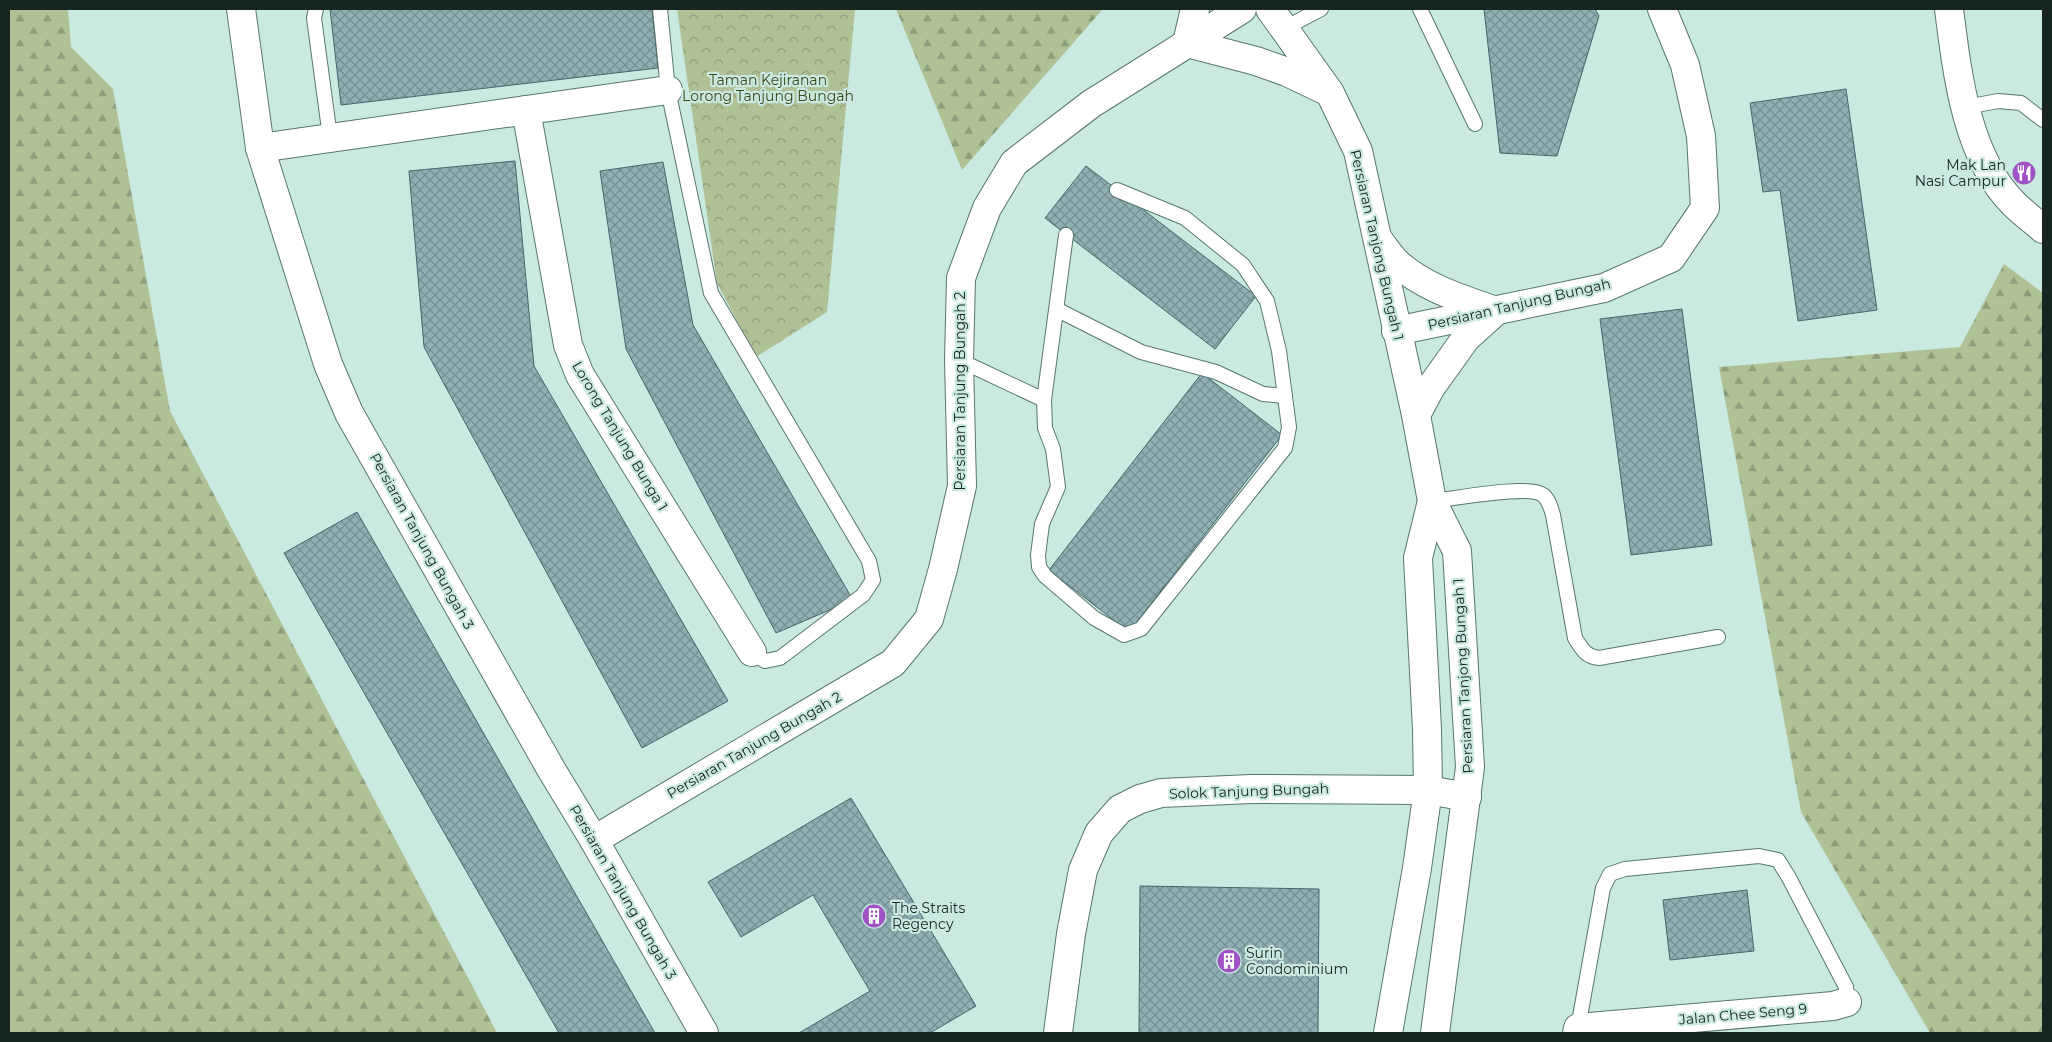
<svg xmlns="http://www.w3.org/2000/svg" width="2052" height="1042" viewBox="0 0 2052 1042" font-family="Montserrat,sans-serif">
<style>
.forest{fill:url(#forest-firs)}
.park{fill:url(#park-crowns)}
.building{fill:url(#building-cross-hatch);stroke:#48666a}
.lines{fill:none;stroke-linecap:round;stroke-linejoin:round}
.lane-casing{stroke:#59766f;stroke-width:16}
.street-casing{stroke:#59766f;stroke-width:30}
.lane{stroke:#fff;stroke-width:14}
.street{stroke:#fff;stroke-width:28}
.labels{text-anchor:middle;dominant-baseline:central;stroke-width:4.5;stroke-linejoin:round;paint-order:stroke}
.park-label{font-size:14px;fill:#384816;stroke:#c9e9e1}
.poi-label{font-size:14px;fill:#182421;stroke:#c9e9e1;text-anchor:start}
.street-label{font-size:14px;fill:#182421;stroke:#c9e9e1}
</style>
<defs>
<pattern id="forest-firs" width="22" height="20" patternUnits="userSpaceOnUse" patternTransform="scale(1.25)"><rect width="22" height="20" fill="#b0c196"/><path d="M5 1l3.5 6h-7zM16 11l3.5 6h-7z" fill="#8e9d7a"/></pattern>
<pattern id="park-crowns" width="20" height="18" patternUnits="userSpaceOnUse" patternTransform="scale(1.25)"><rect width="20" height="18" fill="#b0c196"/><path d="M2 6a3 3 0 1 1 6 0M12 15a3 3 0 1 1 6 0" fill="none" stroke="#8e9d7a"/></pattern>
<pattern id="building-cross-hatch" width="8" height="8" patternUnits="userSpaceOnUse" patternTransform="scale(1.25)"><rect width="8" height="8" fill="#8fafb3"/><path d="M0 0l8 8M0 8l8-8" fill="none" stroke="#748e91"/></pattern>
</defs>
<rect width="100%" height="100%" fill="#c9e9e1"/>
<g class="forest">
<polygon points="9,9 68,9 71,47 113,89 170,411 497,1033 9,1033"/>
<polygon points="896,9 1103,9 962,170"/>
<polygon points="2004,264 2043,293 2043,1033 1930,1033 1801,812 1719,367 1960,347"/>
</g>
<polygon class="park" points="677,9 855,9 827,312 756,357 717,283"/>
<g class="building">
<polygon points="330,9 652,9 658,68 341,105"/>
<polygon points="1484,9 1595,9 1599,16 1557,156 1500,153"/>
<polygon points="1846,89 1877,310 1798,321 1780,190 1763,192 1750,103"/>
<polygon points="515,161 534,366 728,701 642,748 424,347 409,171"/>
<polygon points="663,162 693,325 853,600 776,633 626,349 600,171"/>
<polygon points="1086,166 1256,296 1215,349 1045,218"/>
<polygon points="1682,309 1712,545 1631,555 1600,319"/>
<polygon points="1202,373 1282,435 1129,632 1049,570"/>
<polygon points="357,512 655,1033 559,1033 284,553"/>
<polygon points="851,798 976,1006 930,1033 799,1033 870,991 813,895 741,937 708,882"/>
<polygon points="1140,886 1319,889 1318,1033 1139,1033"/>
<polygon points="1747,890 1754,951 1670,960 1663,900"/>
</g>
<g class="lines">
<defs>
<g id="lane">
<polyline points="316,9 314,18 330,137"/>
<polyline points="660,9 668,90 711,293 869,561 873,580 863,595 780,658 765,661 752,652"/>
<polyline points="1420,9 1475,124"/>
<polyline points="1285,28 1321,9"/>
<polyline points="1966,107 1998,101 2021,103 2043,120"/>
<polyline points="1058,310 1141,352 1216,372 1263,394 1285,396"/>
<polyline points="959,360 1044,400 1066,235"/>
<polyline points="1044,400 1045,428 1053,449 1058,487 1042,524 1038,555 1039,567 1045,576 1094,618 1124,635 1141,629 1285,448 1289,427 1279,351 1267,301 1243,265 1185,218 1117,190"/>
<path d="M1432,501C1454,499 1528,484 1543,495C1549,500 1551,508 1553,515L1575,638C1582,649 1586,657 1599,658L1718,637"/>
<polyline points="1578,1028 1603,888 1610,874 1625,869 1759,856 1778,860 1788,876 1846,987 1847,1002"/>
</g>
<g id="street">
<polyline points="241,9 260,148 328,364 349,413 551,769 594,840 704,1033"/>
<polyline points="1195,9 1187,43 1256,61 1287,72 1329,92"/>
<polyline points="1270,9 1330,93 1358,151 1416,415 1432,501 1457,551 1470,767 1435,1033"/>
<path d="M1949,9C1957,72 1966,157 2014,204C2023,213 2034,221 2043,229"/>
<polyline points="526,110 568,345 580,375 752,652"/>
<polyline points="260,148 668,90"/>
<path d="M1378,239C1384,247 1390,257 1398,264C1425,288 1462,299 1496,311L1466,338L1431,387L1416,415"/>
<polyline points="1396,331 1604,288 1671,258 1705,208 1701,136 1685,65 1662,9"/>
<polyline points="594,840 893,663 929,619 943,569 962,486 959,360 961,278 987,208 1014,163 1091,104 1242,9"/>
<polyline points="1058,1033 1071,934 1083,870 1099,833 1120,809 1140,799 1161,793 1251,789 1428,790 1467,797"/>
<polyline points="1388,1033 1417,868 1428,790 1427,729 1418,558 1432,501"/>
<polyline points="1577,1033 1578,1028 1833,1006 1847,1002"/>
</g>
</defs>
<use href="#lane" class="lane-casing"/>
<use href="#street" class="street-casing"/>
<use href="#lane" class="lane"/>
<use href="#street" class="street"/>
</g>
<defs>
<symbol id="restaurant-disc" viewBox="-11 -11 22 22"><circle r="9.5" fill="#9e52c4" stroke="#c9e9e1"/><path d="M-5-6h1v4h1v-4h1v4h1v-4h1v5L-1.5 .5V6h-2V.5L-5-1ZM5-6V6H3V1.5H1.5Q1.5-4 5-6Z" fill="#fff"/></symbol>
<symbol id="building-disc" viewBox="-11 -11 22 22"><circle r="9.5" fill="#9e52c4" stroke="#c9e9e1"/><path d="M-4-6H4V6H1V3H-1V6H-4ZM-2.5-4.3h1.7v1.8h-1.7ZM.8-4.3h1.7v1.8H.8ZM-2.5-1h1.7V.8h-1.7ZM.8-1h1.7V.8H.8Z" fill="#fff"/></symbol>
</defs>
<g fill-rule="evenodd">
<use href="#restaurant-disc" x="2010" y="159" width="28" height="28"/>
<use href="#building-disc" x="860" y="902" width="28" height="28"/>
<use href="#building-disc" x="1215" y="947" width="28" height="28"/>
</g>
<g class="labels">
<g class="park-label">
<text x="768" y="80">Taman Kejiranan<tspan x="768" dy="16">Lorong Tanjung Bungah</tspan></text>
</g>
<g class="poi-label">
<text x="2006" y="165" text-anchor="end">Mak Lan<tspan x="2006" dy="16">Nasi Campur</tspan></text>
<text x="892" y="908">The Straits<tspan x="892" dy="16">Regency</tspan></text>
<text x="1246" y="953">Surin<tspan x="1246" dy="16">Condominium</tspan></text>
</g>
<g class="street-label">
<text transform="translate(1377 245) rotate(77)">Persiaran Tanjong Bungah 1</text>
<text transform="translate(1519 304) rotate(-13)">Persiaran Tanjung Bungah</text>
<text transform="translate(960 391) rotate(-90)">Persiaran Tanjung Bungah 2</text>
<text transform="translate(620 436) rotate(59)">Lorong Tanjung Bunga 1</text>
<text transform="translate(422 541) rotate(61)">Persiaran Tanjung Bungah 3</text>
<text transform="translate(1463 676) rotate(-93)">Persiaran Tanjong Bungah 1</text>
<text transform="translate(754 745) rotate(-30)">Persiaran Tanjung Bungah 2</text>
<text transform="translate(1249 791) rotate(-2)">Solok Tanjung Bungah</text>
<text transform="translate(623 892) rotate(60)">Persiaran Tanjung Bungah 3</text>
<text transform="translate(1743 1014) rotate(-5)">Jalan Chee Seng 9</text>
</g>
</g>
<rect width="2052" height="1042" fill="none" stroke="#182421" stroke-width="20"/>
</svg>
